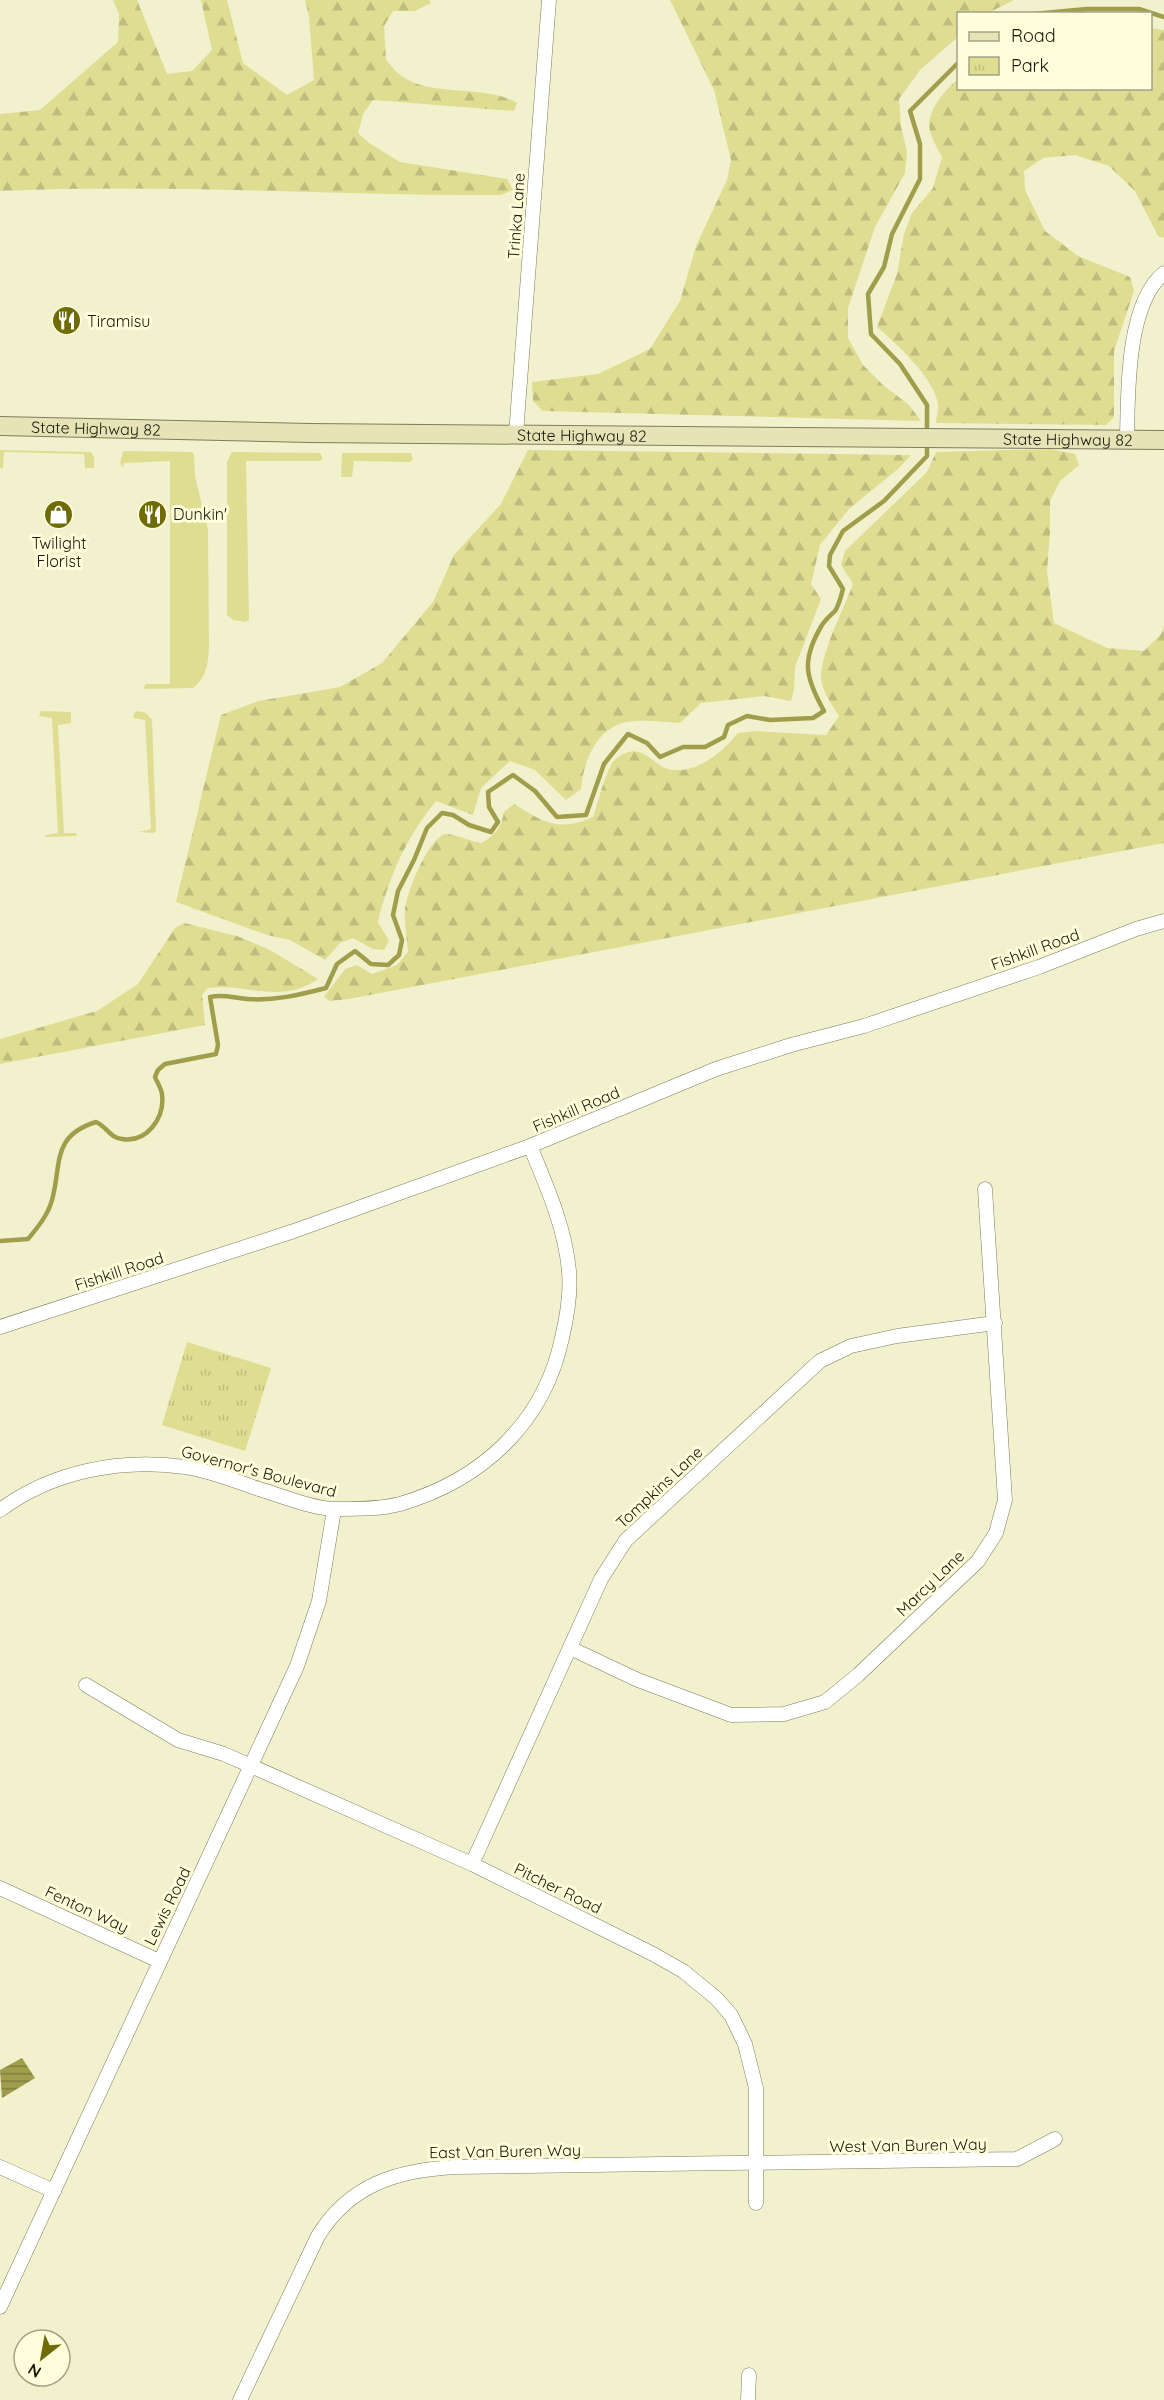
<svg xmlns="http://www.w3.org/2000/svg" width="1164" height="2400" viewBox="0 0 1164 2400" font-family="Quicksand,sans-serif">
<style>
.grass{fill:#dfdd92}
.forest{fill:url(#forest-firs)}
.park{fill:url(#park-tufts)}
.water{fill:url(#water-rules)}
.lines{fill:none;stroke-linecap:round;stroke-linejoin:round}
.stream{stroke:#a09d4b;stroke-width:4.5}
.street-casing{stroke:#7d7c5b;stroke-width:15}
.secondary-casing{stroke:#7d7c5b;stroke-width:20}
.street{stroke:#fff;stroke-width:14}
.secondary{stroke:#e6e4b6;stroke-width:18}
.labels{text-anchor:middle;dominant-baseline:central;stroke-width:6;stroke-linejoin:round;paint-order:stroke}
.street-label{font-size:16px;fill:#18180b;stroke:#fffeda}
.poi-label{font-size:16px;fill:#18180b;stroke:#fffeda;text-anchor:start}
</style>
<defs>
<pattern id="forest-firs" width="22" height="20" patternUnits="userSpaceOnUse" patternTransform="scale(1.5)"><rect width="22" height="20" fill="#dfdd92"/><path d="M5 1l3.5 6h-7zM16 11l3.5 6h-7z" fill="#bfbd7d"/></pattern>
<pattern id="park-tufts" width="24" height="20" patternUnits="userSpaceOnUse" patternTransform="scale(1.5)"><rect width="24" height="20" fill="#dfdd92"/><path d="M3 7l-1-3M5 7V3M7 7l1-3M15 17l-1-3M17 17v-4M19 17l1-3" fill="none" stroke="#bfbd7d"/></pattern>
<pattern id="water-rules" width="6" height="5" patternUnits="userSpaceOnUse" patternTransform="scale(1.5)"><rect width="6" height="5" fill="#a09d4b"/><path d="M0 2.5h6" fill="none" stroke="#817f3d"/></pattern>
</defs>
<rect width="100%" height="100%" fill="#f2f1cd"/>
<g class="grass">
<polygon points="0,450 91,452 94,457 94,468 85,468 84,454 4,452 3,468 0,468"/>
<path d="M123,451L192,452L194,455L195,476L208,530L209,647C208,664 207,677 193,688L145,689L144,687L146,684H170V461L124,463L123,468L120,463Z"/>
<polygon points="232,452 320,453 322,457 322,460 319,461 246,461 249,619 246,622 233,620 227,615 227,462"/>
<polygon points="342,453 411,453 413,459 410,462 354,461 352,477 341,477"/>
<polygon points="41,711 71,712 71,723 58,725 64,833 76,833 77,836 45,837 45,835 58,833 52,718 39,716"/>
<polygon points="138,711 146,713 152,720 156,830 154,833 139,832 151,829 145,720 133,718 134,713"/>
</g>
<g class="forest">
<path d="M113,0H137L167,74L192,71L212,50L201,0H227L243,63L287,95L314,80L309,17L305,0H429L431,3L415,11H393L384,26L386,60C390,64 394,70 399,74C429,99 484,83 517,103L514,111L373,100L363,114L358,133L369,143L400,162L507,179L513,190L501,195C334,196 167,183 0,191V114L40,110L118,42L119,14Z"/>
<polygon points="670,0 1014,0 988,13 958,14 958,37 920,70 899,99 901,127 907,151 905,173 875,227 848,308 848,338 863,365 883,385 909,405 921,421 543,411 533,401 532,382 598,374 650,349 680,301 696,246 727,180 731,160 714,90"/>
<path d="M1151,28L1164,30V238L1158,236L1135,191L1109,166L1075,155L1043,158L1024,171L1025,190L1045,231L1078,256L1130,277L1134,291L1114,351V417L1106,425L936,423C936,417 939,410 938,404C934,378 897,344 877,327L897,274L904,234L912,213L933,188L942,157C938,149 932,140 930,131C925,112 945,90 958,79V88H1150Z"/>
<path d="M1050,449L1075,454L1079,465L1060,481L1050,501V532L1047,571L1054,623L1107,648L1144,651L1161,634L1164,626V843L349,999L330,1001L324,997L345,969L357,965L372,974L397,965L408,952C407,938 404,923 405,910C406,894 429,836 446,834C454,834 473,842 482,843C496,834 501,828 504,812L514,804C545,823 558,832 593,817C599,800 603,780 611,765C616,756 629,749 639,752C653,756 658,770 676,770C701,771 723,751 738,733L755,731L826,735L839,716C832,705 822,691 821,678C821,651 844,609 853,584L841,565L845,551L927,472L936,452Z"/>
<path d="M528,450L911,455L898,469L849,509L820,545L811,584L821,599L795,667L794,690L791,701L764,696L701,703L680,723C664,722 634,718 619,724C594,734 583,764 581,789L566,800L535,770L510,761L481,788L473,815L436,801C406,838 389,876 378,922L389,941L384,950L373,949L353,938L340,943L325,960L290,940L267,935L176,902L221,715L259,701L340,687L382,663L433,602L454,555L501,504Z"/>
<path d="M184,923L237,936L270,950L318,979C281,1005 248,983 208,988L202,995L205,1025L0,1064V1039L97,1011L138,984L175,928Z"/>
</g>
<polygon class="park" points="187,1342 271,1368 245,1451 162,1425"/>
<polygon class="water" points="22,2058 35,2078 2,2098 0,2070"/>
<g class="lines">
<g class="stream">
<polyline points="1033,14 1087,9 1139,9 1164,17"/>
<polyline points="927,435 927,405 900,364 871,334 868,294 884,267 892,234 920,179 920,144 910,111 958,63"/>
<path d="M0,1241L28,1239C38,1227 48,1215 52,1200C62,1164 51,1136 96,1122C106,1126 110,1138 122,1139C147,1143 165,1118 162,1094C161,1088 157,1082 155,1077L158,1070L165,1064L216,1054L218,1045L210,997C225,994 232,998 247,999C274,1001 299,995 326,988L337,964L355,951L371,964L388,965L399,955L402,940L393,915L398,891L414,860L427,828L442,813L453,815L469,825L491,832L498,822L489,807L488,792L513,775L535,791L557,817L586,815L604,764L628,734L647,743L660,757L683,747H705L724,737L728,725L747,716L770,720L813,718L824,711C805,677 801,660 822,625C826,619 831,615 835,611C839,605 841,596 843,589L829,566L830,555L843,531L884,501L927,456V443"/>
</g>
<defs>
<g id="street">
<polyline points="516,434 549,0"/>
<path d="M1127,440C1128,394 1126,304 1164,273"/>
<polyline points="0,1327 294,1231 530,1146 716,1069 791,1045 864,1026 1039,967 1136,929 1164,921"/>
<path d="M0,1510C53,1471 121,1458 185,1467C209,1470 235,1481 259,1489C279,1495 316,1510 337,1509C357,1509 381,1509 400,1504C482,1480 544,1423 562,1338C567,1317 571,1293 569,1271C565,1227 547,1187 530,1146"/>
<polyline points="570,1648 638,1680 731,1715 784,1714 825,1702 858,1675 978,1561 996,1533 1005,1500 985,1189"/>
<polyline points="86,1685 178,1740 224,1754 472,1864 653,1954 683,1971 716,1998 731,2015 745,2044 756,2088 756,2203"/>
<polyline points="472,1864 601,1579 626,1540 820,1361 851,1346 897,1336 995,1323"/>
<polyline points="0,1888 159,1961"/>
<polyline points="0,2167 54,2191"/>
<polyline points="0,2307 297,1666 319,1601 334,1510"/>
<path d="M240,2400L318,2236C350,2184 398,2170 456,2167L1017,2159L1055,2139"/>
<polyline points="748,2400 749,2375"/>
</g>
<g id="secondary">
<path id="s1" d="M0,426L310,433L1164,440"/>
</g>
</defs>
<use href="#street" class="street-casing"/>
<use href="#secondary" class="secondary-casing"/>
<use href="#street" class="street"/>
<use href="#secondary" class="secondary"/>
</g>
<defs>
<symbol id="restaurant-disc" viewBox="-11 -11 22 22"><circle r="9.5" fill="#6f6b06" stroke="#fffeda"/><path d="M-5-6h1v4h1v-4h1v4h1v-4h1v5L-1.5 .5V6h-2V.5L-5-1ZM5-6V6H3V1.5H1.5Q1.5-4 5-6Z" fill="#fff"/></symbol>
<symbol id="shop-disc" viewBox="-11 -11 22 22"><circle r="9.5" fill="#6f6b06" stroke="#fffeda"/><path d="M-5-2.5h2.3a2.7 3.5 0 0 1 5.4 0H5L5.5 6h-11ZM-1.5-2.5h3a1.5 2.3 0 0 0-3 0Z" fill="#fff"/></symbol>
</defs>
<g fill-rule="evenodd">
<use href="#restaurant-disc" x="50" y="304" width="33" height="33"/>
<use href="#restaurant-disc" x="136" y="498" width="33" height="33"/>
<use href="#shop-disc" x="42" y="498" width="33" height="33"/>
</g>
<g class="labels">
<g class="street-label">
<text transform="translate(516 216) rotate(-86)">Trinka Lane</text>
<text stroke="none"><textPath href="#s1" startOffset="96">State Highway 82</textPath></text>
<text stroke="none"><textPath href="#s1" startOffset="582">State Highway 82</textPath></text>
<text stroke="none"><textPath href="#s1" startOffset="1068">State Highway 82</textPath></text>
<text transform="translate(1035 949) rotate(-20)">Fishkill Road</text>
<text transform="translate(576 1109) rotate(-23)">Fishkill Road</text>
<text transform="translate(119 1271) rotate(-18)">Fishkill Road</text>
<text transform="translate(259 1471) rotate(15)">Governor's Boulevard</text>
<text transform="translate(659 1487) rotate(-43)">Tompkins Lane</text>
<text transform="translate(930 1583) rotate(-44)">Marcy Lane</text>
<text transform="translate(558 1888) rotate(26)">Pitcher Road</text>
<text transform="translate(167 1906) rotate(-64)">Lewis Road</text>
<text transform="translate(87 1909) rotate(25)">Fenton Way</text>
<text transform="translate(908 2145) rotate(-1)">West Van Buren Way</text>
<text transform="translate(505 2151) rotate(-1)">East Van Buren Way</text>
</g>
<g class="poi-label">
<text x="87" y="321">Tiramisu</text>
<text x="173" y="514">Dunkin'</text>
<text x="59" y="543" text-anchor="middle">Twilight<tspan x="59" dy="18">Florist</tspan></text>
</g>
</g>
<rect x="957" y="12" width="195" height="78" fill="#fffeda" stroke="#a3a287" stroke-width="1.5"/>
<rect x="969" y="32" width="30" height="9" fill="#e6e4b6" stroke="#a3a287" stroke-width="1.5"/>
<text x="1011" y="42" font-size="18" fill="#18180b">Road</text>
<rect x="969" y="57" width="30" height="18" fill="url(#park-tufts)" stroke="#a3a287" stroke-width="1.5"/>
<text x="1011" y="72" font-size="18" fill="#18180b">Park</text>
<g transform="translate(42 2358) rotate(211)"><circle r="28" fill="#fffeda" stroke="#a3a287" stroke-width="1.5"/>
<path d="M0-4.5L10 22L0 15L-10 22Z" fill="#6f6b06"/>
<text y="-9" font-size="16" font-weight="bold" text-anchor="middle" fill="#18180b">N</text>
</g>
</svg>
